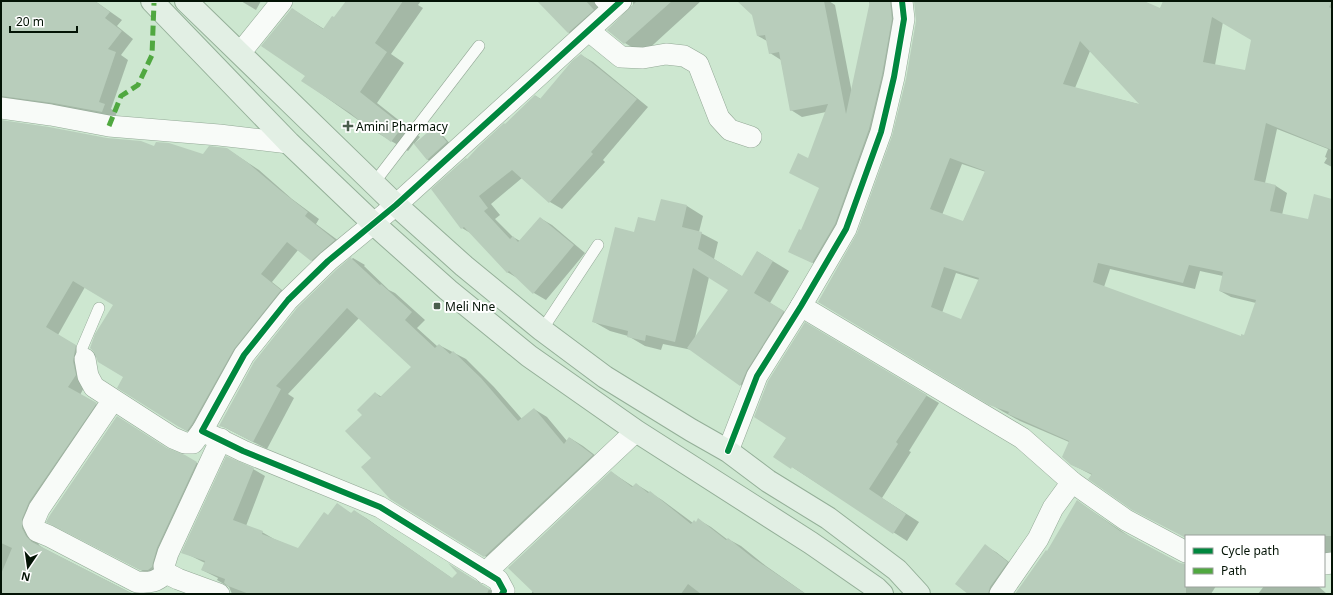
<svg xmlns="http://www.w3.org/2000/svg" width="1333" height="595" viewBox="0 0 1333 595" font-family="'Noto Sans',sans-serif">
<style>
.shadow{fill:#0003;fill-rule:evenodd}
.building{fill:#b8cdbb;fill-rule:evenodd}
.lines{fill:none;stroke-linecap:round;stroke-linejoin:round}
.lane-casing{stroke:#94a997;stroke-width:12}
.street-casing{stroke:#94a997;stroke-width:22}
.primary-casing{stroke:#94af98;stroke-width:24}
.lane{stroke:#f8fbf8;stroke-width:11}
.street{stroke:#f8fbf8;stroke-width:21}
.primary{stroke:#e2efe4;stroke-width:22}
.quiet{stroke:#50a840;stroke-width:5;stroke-dasharray:10 5;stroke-linecap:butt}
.cycleway-casing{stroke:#fff;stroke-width:8}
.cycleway{stroke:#00873e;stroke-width:6}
.poi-dot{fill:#4a5d4c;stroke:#fff;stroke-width:1.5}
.labels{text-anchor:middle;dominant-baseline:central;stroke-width:4;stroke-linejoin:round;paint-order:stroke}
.poi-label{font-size:12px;fill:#031305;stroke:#fff;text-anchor:start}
</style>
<rect width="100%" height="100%" fill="#cde7d0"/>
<g class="shadow">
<polygon points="1,1 95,1 122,20 117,26 133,39 121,55 128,60 111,109 117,112 114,119 1,114 2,121 203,155 227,149 259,170 292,199 319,219 316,224 347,247 324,267 311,260 298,250 272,282 292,298 192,434 179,426 124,376 114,304 85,287 58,335 88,353 87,382 80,395 108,411 33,531 39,545 43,548 133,594 1,594"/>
<polygon points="241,1 261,1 256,10"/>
<polygon points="347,1 421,1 418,5 423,8 391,54 404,63 377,103 420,137 415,143 415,144 434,128 439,131 452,146 433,162 428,160 414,143 408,151 371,129 303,81 306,76 292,9 324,29 335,18"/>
<polygon points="539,1 633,1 586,43 568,32"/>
<polygon points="633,1 701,1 643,54 625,43 608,30 633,5"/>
<polygon points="738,1 829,1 835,5 852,93 870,5 869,1 904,1 893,81 824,268 790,252 802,232 820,188 809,159 826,112 802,117 791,110 781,60 770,53 767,41 758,36 753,15"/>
<path d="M915,1H1142L1160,9L1164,1H1332V167L1324,163L1327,158L1325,157L1328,149L1277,129L1265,183L1276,186L1287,193L1282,215L1308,220L1332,200V559L1324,558V536H1186V538L1092,475L1071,464L1069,442L1020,421L1002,411L819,302L858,234L894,135L907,79L917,21ZM1223,22L1253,40L1246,71L1215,65ZM1090,51L1142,105L1075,88ZM962,164L986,172L963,222L942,215ZM1110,269L1195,289L1200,271L1223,276L1220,291L1231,297L1256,303L1245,336L1241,337L1104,287ZM956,273L979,280L962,321L942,313Z"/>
<polygon points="581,55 593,62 648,107 603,160 605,162 562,209 550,202 522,178 491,204 500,215 495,219 513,237 520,241 540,218 552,225 585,253 546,300 534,293 519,279 507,272 472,234 462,228 467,160 536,96 542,100"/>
<path d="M687,206L703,216L699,232L718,242L714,259L743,277L758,252L789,271L770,303L800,321L757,395L741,385L692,350L663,344L661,350L645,346L628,336L610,331L594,322L635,233ZM709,277L730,290L695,338Z"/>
<polygon points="353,258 365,265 364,266 389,290 395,293 425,320 417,328 437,346 439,345 466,359 494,387 522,419 534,409 547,417 567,441 570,438 583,446 605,463 498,564 390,498 373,458 375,393 382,397 413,367 359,318 288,394 294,398 267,449 220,425 337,271"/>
<polygon points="818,331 939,403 909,451 911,452 882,498 919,522 907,541 775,456 787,437"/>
<polygon points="170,450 185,456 212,472 156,578 63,530"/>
<polygon points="253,469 265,476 246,526 262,532 274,539 299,550 329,516 349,512 352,514 354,511 366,518 453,579 461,572 497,594 232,594 229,587 217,580 218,578 202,570 205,563 183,552"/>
<polygon points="611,472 634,487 636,484 662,500 693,523 697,523 699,520 711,527 728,540 728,539 741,546 766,566 806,594 531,594"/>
<polygon points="1077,501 1129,536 1180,564 1186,565 1186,586 1216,586 1211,594 1016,594 1048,553"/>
<polygon points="985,546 996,552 1018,569 1001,594 970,594"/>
<polygon points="1264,586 1318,586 1327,594 1258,594"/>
</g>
<g class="building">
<polygon points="1,1 95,1 110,12 105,18 122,31 108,49 116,52 99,102 105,104 102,112 53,103 1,96"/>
<polygon points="346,1 403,1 375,43 387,52 360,92 403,126 391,142 372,128 371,130 350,113 301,81 305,76 261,46 292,8 323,29 332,16 334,17"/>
<polygon points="537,1 586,1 594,10 568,33"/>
<polygon points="637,1 672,1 624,44 607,30"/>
<polygon points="737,1 824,1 846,114 870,1 890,1 892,19 882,75 869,129 835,224 812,263 788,252 799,229 801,230 819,188 789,173 798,153 808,158 828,104 790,111 779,52 769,54 765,35 757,36 752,15"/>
<path d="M914,1H1144L1160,8L1163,1H1332L1329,7L1332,9V150L1266,123L1254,180L1276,185L1270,211L1308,219L1314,194L1332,199V536H1186V538L1132,510L1088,479L1092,474L1071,465L1062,457L1069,441L1008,414L1009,412L989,405L818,302L857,233L892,136L906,79L916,21ZM1212,17L1251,40L1245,70L1203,62ZM1080,41L1139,104L1063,84ZM950,158L985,171L963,221L930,209ZM1098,263L1183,283L1189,265L1223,272L1219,291L1256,300L1244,335L1241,334V336L1093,282ZM944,267L979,278L961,319L931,307Z"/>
<polygon points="581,54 637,99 591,152 593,154 549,203 512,170 479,196 488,208 484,211 510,239 513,236 518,242 540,217 574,245 533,294 509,271 507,273 464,227 461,229 431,189 466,158 467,159 478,147 504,123 505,124 535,95 540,99 572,61"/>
<polygon points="1,120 49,127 107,138 141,141 154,146 156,142 169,143 203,154 209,146 227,148 247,162 280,190 308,212 305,216 335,240 311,261 287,242 261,274 281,290 234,349 192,424 187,431 179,427 117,388 123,377 98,362 94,352 90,348 95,334 113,305 73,281 46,327 76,345 73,361 76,375 68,387 97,403 29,502 22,519 22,528 26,536 32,542 131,593 137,594 1,594 1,574 12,548 1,543"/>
<polygon points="434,127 447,142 427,160 414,144"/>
<polygon points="661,199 687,205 682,227 702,232 698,249 742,276 757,251 773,261 754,293 784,311 747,370 740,386 687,348 728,290 693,268 675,342 646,335 645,341 627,337 628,331 592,322 615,227 634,232 638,217 655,221"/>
<polygon points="352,256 351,258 380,285 381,284 412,312 405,320 435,348 439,344 450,354 453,351 481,378 518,421 534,408 564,444 569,437 593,455 484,557 390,499 361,467 371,458 345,431 362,415 357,410 375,392 380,397 411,367 347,308 276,386 281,389 253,442 226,428 219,426 254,362 297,308 336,270"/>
<polygon points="805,322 927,395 896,442 898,444 869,489 906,514 893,534 792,467 791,469 773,457 786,438 754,417 768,381"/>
<polygon points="117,416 167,448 185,455 197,462 157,548 153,562 152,567 148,570 140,570 46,522 50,515"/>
<polygon points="226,456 254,468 233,520 263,531 262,534 298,548 324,512 328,515 337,503 351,513 354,510 452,578 457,573 448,563 489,589 487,594 249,594 228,586 224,583 225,579 201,570 205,561 181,553"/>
<polygon points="611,471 632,487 636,483 648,493 650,491 691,524 694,520 696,522 698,518 726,540 728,538 753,558 806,594 701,594 688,584 681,594 535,594 508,568"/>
<polygon points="1077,500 1120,531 1180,563 1186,564 1186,594 1015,594 1046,550 1047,551"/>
<polygon points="985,544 1008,562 990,587 988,594 968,594 955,584"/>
</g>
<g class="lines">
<defs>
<g id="lane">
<polyline points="600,1 610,11"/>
<polyline points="374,183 479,46"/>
<polyline points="542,330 598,245"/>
<polyline points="85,359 82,354 82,348 99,308"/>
</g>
<g id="street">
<polyline points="589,31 621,57 643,58 666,54 684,56 698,64 719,118 730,130 751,137"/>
<polyline points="240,53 282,1"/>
<polyline points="1,108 51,115 109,126 219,135 289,143"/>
<polyline points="801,306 1022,438 1072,482"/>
<polyline points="85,359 88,376 94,387 173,438 185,443 193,443 202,431"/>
<path d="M113,400L39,509L33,523L37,531L49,536L137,582C151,583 156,582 166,573"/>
<polyline points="728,451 757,376 801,306 846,229 881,132 894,77 904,19 902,1"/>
<polyline points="1324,564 1332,563"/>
<polyline points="485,573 636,431"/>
<polyline points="219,594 178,579 166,573 164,566 168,553 221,439"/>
<polyline points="502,594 504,591 498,580 380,507 243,451 202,431 244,355 288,300 328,261 396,205 621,1"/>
<polyline points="1000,594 1038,539 1053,508 1072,482 1126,520 1186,552"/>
</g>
<g id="primary">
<polyline points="152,1 289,143 374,224 448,290 529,356 636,431 811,543 876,588 882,594"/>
<polyline points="186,1 396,205 464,266 542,330 605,377 691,430 728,451 768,481 828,518 897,570 919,594"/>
</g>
</defs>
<use href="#lane" class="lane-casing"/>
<use href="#street" class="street-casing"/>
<use href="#primary" class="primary-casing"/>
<use href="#lane" class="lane"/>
<use href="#street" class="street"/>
<use href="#primary" class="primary"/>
<polyline class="quiet" points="109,126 121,96 138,85 152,55 154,3"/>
<defs>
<g id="cycleway">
<polyline points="728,451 757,376 801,306 846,229 881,132 894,77 904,19 902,1"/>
<polyline points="502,594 504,591 498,580 380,507 243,451 202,431 244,355 288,300 328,261 396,205 621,1"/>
</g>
</defs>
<use href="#cycleway" class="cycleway-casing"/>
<use href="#cycleway" class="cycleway"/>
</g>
<g class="poi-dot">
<path d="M346 120h4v4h4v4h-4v4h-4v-4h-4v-4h4z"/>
<rect x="433" y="302" width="8" height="8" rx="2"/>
</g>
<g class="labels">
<g class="poi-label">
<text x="356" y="126">Amini Pharmacy</text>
<text x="445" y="306">Meli Nne</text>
</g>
</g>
<rect width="1333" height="595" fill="none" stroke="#031305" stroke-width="4"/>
<rect x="1185" y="535" width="140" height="52" fill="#ffffff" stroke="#9aa19b"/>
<rect x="1193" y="548" width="20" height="6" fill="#00873e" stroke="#9aa19b"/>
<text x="1221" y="555" font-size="12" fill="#031305">Cycle path</text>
<rect x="1193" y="568" width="20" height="6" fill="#50a840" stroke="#9aa19b"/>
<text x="1221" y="575" font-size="12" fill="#031305">Path</text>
<g transform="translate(28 567) rotate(193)" stroke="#ffffff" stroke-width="3" paint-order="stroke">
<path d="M0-3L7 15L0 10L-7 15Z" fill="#031305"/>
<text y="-6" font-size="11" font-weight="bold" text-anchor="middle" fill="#031305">N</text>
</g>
<path d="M10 26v6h67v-6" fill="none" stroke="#031305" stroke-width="2"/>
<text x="16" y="26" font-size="12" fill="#031305" stroke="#ffffff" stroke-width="3" paint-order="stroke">20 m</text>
</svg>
